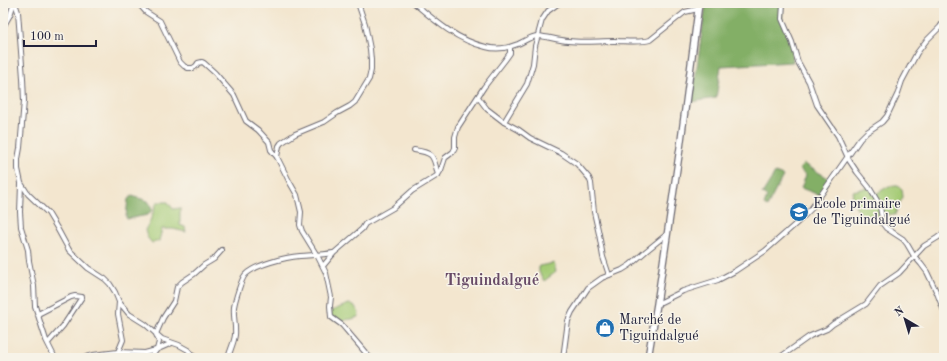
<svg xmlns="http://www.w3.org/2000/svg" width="947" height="361" viewBox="0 0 947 361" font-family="'Old Standard TT',serif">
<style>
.green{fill:#a4cb75;stroke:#637658}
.forest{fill:#83af66;stroke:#526850}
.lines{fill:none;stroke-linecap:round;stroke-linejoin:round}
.street-casing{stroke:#6b676f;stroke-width:6}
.secondary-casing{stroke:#6b676f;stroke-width:8}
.street{stroke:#fff;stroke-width:4}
.secondary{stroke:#fff;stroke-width:5.5}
.labels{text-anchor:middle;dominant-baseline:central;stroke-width:3;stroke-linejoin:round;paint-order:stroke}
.poi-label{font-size:14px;fill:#22223b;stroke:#f7f3e8;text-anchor:start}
.quarter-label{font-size:16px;font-weight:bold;fill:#684b67;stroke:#f7f3e8}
</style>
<rect width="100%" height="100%" fill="#f7f3e8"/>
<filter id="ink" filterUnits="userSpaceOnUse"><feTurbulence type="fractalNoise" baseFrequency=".025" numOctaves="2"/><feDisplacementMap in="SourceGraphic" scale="8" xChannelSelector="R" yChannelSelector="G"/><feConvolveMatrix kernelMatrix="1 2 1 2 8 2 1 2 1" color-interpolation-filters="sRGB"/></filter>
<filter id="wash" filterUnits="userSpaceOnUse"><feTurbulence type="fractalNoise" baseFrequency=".012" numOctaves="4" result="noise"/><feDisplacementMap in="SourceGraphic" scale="16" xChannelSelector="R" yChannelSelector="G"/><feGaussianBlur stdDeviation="0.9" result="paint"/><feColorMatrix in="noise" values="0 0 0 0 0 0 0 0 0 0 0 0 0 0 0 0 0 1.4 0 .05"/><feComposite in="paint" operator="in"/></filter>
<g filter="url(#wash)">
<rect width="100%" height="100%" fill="#f3e6cf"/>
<g class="green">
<polygon points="889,186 898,186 902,189 903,197 898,206 895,215 881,213 877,222 867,219 861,216 855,205 852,197 853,191 869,187 874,195"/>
<polygon points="157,202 168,202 173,209 180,208 180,225 185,227 186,232 173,229 162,229 159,241 152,243 147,237 145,230 150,221"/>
<polygon points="554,263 556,272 544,281 539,272 539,266"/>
<polygon points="349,304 354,305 359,313 358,317 352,319 337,321 331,317 331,311"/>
</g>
<g class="forest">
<polygon points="706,3 783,3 782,19 792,42 793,62 721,66 716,98 692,102"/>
<polygon points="804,164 830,179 819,195 801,188 806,175 799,169"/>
<polygon points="775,173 783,176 767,207 764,205 767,197 762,194"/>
<polygon points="132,196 148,201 150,204 152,210 148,215 127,219 126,217 128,199"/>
</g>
</g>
<g filter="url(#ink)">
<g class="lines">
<defs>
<g id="street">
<polyline points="138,3 146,12 160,21 180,62 184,66 188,68 193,68 196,66 198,63 202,62 204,63 215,73 234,95 246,121 258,130 269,142 271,150 277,157 289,181 297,195 301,212 300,225 302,231 318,257 326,273 331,297 330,306 331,317 342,325 370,358"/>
<path d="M414,3C435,21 458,41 486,47C497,50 508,48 518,44C525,41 531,36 538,36C548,37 558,40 568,41C583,43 599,41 614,41C625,41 640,43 650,40L685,12L698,9"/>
<polyline points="783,3 782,19 792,42 798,62 809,82 817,105 838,136 849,160 857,172 869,187 878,202 880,207 883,224 886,228 903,239 907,244 914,256 921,264 927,272 937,293 944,311"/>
<polyline points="14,4 16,6 18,12 23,78 24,101 20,148 18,159 18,169 21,183 28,194 48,213 57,228 69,250 88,268 105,279 110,284 115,292 119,302 129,314 145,324 162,339 179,345 188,350 195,358"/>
<polyline points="3,27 10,15 14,3"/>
<polyline points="478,97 487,109 504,122 519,130 530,138 561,153 577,164 589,178 591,183 594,212 599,234 603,257 609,275"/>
<polyline points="504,122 527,84 533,64 535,46 542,20 548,11 559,3"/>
<path d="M414,150C435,153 433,156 438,175"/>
<polyline points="277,157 279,146 281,143 295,134 324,122 337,113 350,106 355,102 369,79 371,70 371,60 370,49 365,24 358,3"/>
<polyline points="21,184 20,212 21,227 28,250 29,261 34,286 35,306 46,340 55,358"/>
<polyline points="323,266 334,253 362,229 365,224 393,208 412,191 438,175 441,170 445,158 453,152 455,148 455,137 458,127 484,87 505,60 510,53 510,47"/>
<polyline points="657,304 683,291 718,280 735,271 765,251 798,222 811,209 860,139 867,132 882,122 887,116 898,93 902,81 917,53 926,41 940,27 944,21"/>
<polyline points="38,314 71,297 75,296 82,297 63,326 48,343"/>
<polyline points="83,358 93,355 118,352 145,353 156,350 172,343"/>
<polyline points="117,358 118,352 123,340 118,314 119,302"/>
<polyline points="151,358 157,349 159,342 156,334 163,318 174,301 177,287 182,282 194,274 204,265 214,259 222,250"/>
<path d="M228,358C230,350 234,343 235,335C236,326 233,316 234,307C235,301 241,280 245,275C254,265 286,257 300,256C311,255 322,255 333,253"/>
<polyline points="563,358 568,321 572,312 588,288 602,278 622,270 630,265 646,251 667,234"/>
<polyline points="779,358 810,336 827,329 833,324 866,304 880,286 899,273 924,246 937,238 944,233"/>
</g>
<polyline id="secondary" points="648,358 657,304 680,148 699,3"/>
</defs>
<use href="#street" class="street-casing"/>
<use href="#secondary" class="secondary-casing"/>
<use href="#street" class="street"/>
<use href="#secondary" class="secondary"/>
</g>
</g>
<defs>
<symbol id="school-disc" viewBox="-11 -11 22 22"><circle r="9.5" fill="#1f6fb2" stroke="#f7f3e8"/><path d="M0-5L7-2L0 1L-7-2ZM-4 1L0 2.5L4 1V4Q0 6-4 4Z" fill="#fff"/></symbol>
<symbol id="shop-disc" viewBox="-11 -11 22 22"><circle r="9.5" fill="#1f6fb2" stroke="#f7f3e8"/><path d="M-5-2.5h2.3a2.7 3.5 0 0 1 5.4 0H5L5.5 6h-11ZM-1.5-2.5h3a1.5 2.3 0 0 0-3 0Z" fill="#fff"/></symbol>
</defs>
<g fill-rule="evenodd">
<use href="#school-disc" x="788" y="201" width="22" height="22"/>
<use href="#shop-disc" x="594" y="317" width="22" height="22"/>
</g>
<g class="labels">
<g class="poi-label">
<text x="813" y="204">Ecole primaire<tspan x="813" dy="16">de Tiguindalgué</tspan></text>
<text x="619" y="320">Marché de<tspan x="619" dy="16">Tiguindalgué</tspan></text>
</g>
<g class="quarter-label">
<text x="492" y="281">Tiguindalgué</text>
</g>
</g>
<rect width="947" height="361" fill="none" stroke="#f7f3e8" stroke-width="16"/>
<g transform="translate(905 319) rotate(322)" stroke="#f7f3e8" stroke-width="3" paint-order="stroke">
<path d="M0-3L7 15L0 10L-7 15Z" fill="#22223b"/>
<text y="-6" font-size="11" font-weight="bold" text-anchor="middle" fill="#22223b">N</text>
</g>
<path d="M24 40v6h72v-6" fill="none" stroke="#22223b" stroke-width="2"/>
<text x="30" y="40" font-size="12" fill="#22223b" stroke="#f7f3e8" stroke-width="3" paint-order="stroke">100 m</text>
</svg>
